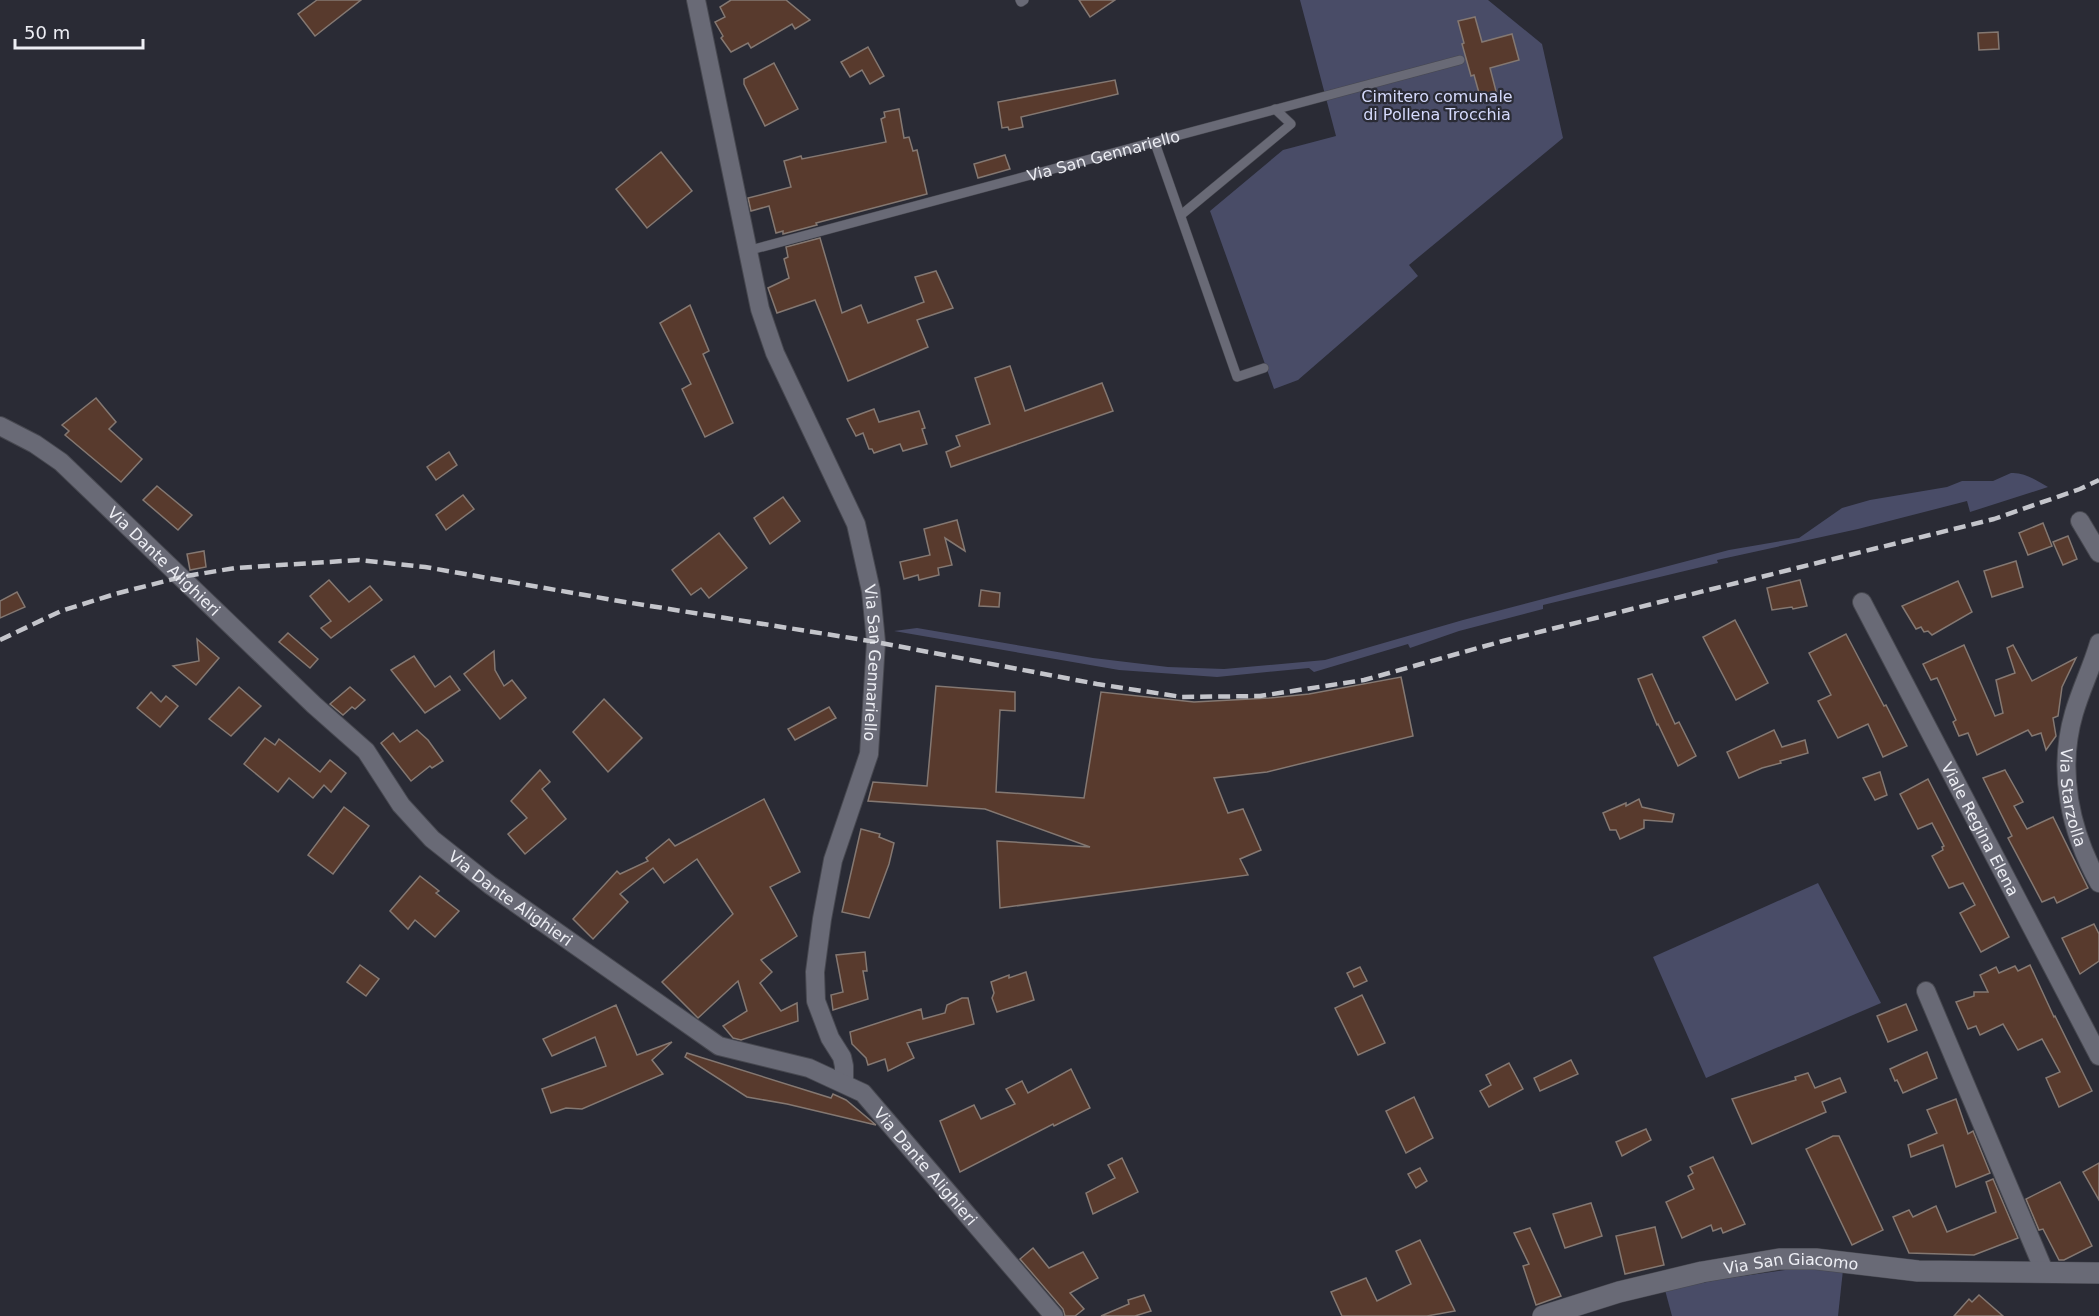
<svg xmlns="http://www.w3.org/2000/svg" width="2099" height="1316" viewBox="0 0 2099 1316" font-family="'DejaVu Sans',sans-serif">
<style>
.green{fill:#494c67}
.building{fill:#583a2d;stroke:#847872;stroke-width:1.5}
.lines{fill:none;stroke-linecap:round;stroke-linejoin:round}
.service-casing{stroke:#474850;stroke-width:10}
.minor-casing{stroke:#474850;stroke-width:20}
.tertiary-casing{stroke:#474850;stroke-width:22}
.service{stroke:#696a76;stroke-width:9}
.minor{stroke:#696a76;stroke-width:18}
.tertiary{stroke:#696a76;stroke-width:21}
.rail{stroke:#c4c5cb;stroke-width:4.5;stroke-dasharray:12 6;stroke-linecap:butt}
.labels{text-anchor:middle;dominant-baseline:central;stroke-width:4.5;stroke-linejoin:round;paint-order:stroke}
.park-label{font-size:16px;fill:#d5dafc;stroke:#2a2b35}
.street-label{font-size:16px;fill:#edeef4;stroke:#2a2b35}
</style>
<rect width="100%" height="100%" fill="#2a2b35"/>
<g class="green">
<polygon points="1300,0 1488,0 1542,44 1563,138 1409,265 1418,276 1298,380 1274,389 1210,211 1283,150 1336,136"/>
<path d="M2011,473C2025,472 2037,481 2048,487L1970,512L1967,501L1858,529L1717,560L1718,563L1543,605V609L1459,631L1410,648L1408,644L1314,672L1309,668L1217,677L1119,670L894,631L917,628L1093,658L1168,667L1224,669L1325,660L1463,620L1729,550L1799,538L1842,508L1870,500L1947,487L1962,481H1993Z"/>
<polygon points="1818,883 1881,1003 1706,1078 1653,957"/>
<polygon points="1792,1269 1843,1270 1838,1316 1672,1316 1665,1290 1722,1279"/>
</g>
<g class="building">
<polygon points="317,0 361,0 315,36 298,14"/>
<polygon points="731,0 786,0 810,20 795,29 792,24 751,48 748,43 731,52 721,38 723,36 715,22 725,17 720,7"/>
<polygon points="1079,0 1115,0 1090,17"/>
<polygon points="1475,17 1482,42 1512,34 1519,60 1490,68 1497,95 1481,100 1474,75 1471,76 1462,44 1464,43 1458,21"/>
<polygon points="1998,32 1999,49 1979,50 1978,33"/>
<polygon points="868,47 884,76 870,84 862,70 850,77 841,62"/>
<polygon points="774,63 798,109 765,126 744,84 744,79"/>
<polygon points="1115,80 1118,94 1021,117 1023,127 1009,130 1008,127 1002,128 998,102"/>
<polygon points="899,109 904,138 909,137 913,151 917,150 927,194 816,223 817,225 783,234 783,231 776,233 769,206 751,211 748,198 791,187 784,161 801,156 802,159 886,142 881,119 885,117 884,112"/>
<polygon points="661,152 692,191 647,228 616,189"/>
<polygon points="1005,155 1010,169 978,178 974,164"/>
<polygon points="820,238 842,313 861,305 868,323 924,302 915,277 936,271 953,308 917,320 928,347 848,381 815,300 777,313 768,288 789,278 784,259 788,257 786,247"/>
<polygon points="690,305 709,351 703,354 733,423 705,437 682,389 691,384 660,323"/>
<polygon points="1010,366 1025,411 1102,383 1113,411 951,467 946,452 960,446 956,436 990,424 975,378"/>
<polygon points="96,398 116,422 109,429 142,459 121,482 65,435 69,431 62,425"/>
<polygon points="874,409 879,422 919,411 925,428 922,429 927,444 903,451 900,444 874,453 872,449 869,449 863,433 856,436 847,419"/>
<polygon points="449,452 457,465 436,480 427,467"/>
<polygon points="157,486 192,515 178,530 143,500"/>
<polygon points="463,495 474,509 446,530 436,515"/>
<polygon points="783,497 800,521 770,544 754,518"/>
<polygon points="957,520 965,551 945,538 952,565 938,568 939,575 919,580 918,575 904,579 900,562 930,555 924,529"/>
<polygon points="2043,523 2052,546 2028,555 2019,533"/>
<polygon points="719,533 747,568 709,598 701,588 691,595 672,570"/>
<polygon points="2068,536 2077,559 2063,565 2053,542"/>
<polygon points="204,551 206,567 190,570 187,554"/>
<polygon points="2016,561 2023,587 1992,597 1984,571"/>
<polygon points="329,580 349,602 370,586 382,600 331,638 321,628 331,621 310,596"/>
<polygon points="1800,580 1807,606 1793,609 1792,607 1772,610 1767,588"/>
<polygon points="1958,581 1972,612 1932,635 1928,631 1924,632 1921,627 1916,629 1902,606"/>
<polygon points="981,590 1000,593 999,607 979,606"/>
<polygon points="17,592 25,607 0,618 0,601"/>
<polygon points="1735,620 1768,683 1736,700 1703,637"/>
<polygon points="288,633 318,659 310,668 279,642"/>
<polygon points="1846,634 1884,706 1886,705 1907,746 1883,757 1868,724 1838,738 1818,701 1831,695 1809,653"/>
<polygon points="197,639 219,658 196,685 173,666 199,661"/>
<polygon points="1964,645 1995,716 2003,713 1996,680 2015,673 2007,648 2013,645 2032,681 2076,658 2062,687 2058,716 2053,718 2056,736 2046,750 2041,733 2032,736 2028,730 1977,755 1968,733 1959,736 1953,722 1956,720 1937,678 1931,680 1923,664"/>
<polygon points="494,651 495,670 504,686 512,680 526,698 500,719 464,674"/>
<polygon points="414,656 435,687 450,676 460,690 425,713 391,670"/>
<polygon points="1652,674 1675,724 1679,722 1696,756 1678,766 1658,724 1657,725 1638,679"/>
<polygon points="1401,677 1413,736 1267,772 1214,778 1228,813 1243,809 1261,850 1240,859 1248,875 1000,908 997,841 1090,847 985,809 868,801 873,782 927,786 936,686 1015,692 1015,711 1000,710 996,792 1084,798 1101,692 1194,702 1269,698 1309,694"/>
<polygon points="239,687 261,706 231,736 209,719"/>
<polygon points="350,687 365,700 355,709 352,707 343,715 330,704"/>
<polygon points="151,692 161,702 166,696 178,706 160,727 137,708"/>
<polygon points="604,699 642,738 608,772 573,732"/>
<polygon points="829,707 836,718 795,740 788,729"/>
<polygon points="417,730 428,740 443,761 432,768 430,766 411,781 381,743 393,733 400,742"/>
<polygon points="1774,730 1782,747 1805,740 1808,753 1780,761 1781,763 1762,768 1739,778 1727,752"/>
<polygon points="265,738 275,745 279,739 320,772 330,760 346,773 331,792 324,785 313,798 289,778 278,792 244,764"/>
<polygon points="540,770 550,782 542,789 566,819 525,854 508,834 527,818 511,801"/>
<polygon points="2005,770 2023,802 2014,806 2027,829 2053,817 2088,888 2057,903 2054,897 2042,902 2008,838 2012,836 1983,778"/>
<polygon points="1880,772 1887,795 1875,800 1863,778"/>
<polygon points="1928,779 2009,937 1981,952 1960,913 1975,905 1963,883 1949,888 1932,856 1943,850 1942,847 1944,846 1932,823 1918,829 1900,794"/>
<polygon points="764,799 800,872 770,887 797,936 761,960 772,972 760,983 781,1011 797,1003 798,1021 741,1040 733,1038 723,1026 747,1011 738,981 698,1018 662,982 733,914 697,859 664,883 653,868 620,894 628,902 593,939 573,919 617,871 620,874 648,861 646,858 669,839 675,846"/>
<polygon points="1639,799 1642,807 1674,814 1672,822 1644,820 1644,828 1620,839 1616,830 1610,830 1603,813 1626,803 1626,806"/>
<polygon points="344,807 369,826 333,874 308,855"/>
<polygon points="861,829 880,834 879,837 894,843 889,864 869,918 842,912"/>
<polygon points="420,876 439,891 436,893 459,911 435,937 415,920 408,929 390,911"/>
<polygon points="2094,924 2099,934 2099,961 2080,974 2062,938"/>
<polygon points="865,952 867,971 863,971 868,999 833,1010 831,995 843,992 836,955"/>
<polygon points="360,965 379,979 366,996 347,982"/>
<polygon points="2030,965 2054,1017 2055,1016 2092,1091 2059,1107 2046,1078 2060,1072 2042,1039 2018,1050 2003,1024 1980,1035 1976,1026 1968,1029 1956,1002 1974,996 1974,992 1988,992 1980,975 1996,967 1999,973 2015,966 2018,971"/>
<polygon points="1360,967 1367,981 1354,987 1347,973"/>
<polygon points="1026,972 1034,1000 997,1012 992,998 994,993 991,982 1009,975 1009,978"/>
<polygon points="1362,995 1385,1043 1358,1055 1335,1008"/>
<polygon points="962,998 968,998 974,1024 907,1043 914,1058 888,1071 885,1059 868,1065 866,1058 852,1044 850,1032 921,1009 923,1019 945,1013 947,1005"/>
<polygon points="1906,1004 1917,1030 1888,1042 1877,1016"/>
<polygon points="616,1005 637,1055 672,1042 652,1060 663,1074 582,1109 566,1108 551,1113 542,1089 606,1066 595,1037 552,1056 543,1039"/>
<polygon points="1927,1052 1937,1078 1903,1093 1897,1080 1895,1081 1890,1069"/>
<polygon points="687,1053 831,1098 833,1094 846,1100 876,1125 787,1104 747,1097 685,1057"/>
<polygon points="1571,1060 1578,1074 1540,1091 1534,1078"/>
<polygon points="1509,1063 1523,1089 1489,1107 1480,1091 1491,1085 1486,1075"/>
<polygon points="1071,1069 1090,1108 1054,1126 1053,1124 960,1172 940,1121 974,1105 981,1119 1015,1104 1006,1089 1022,1081 1028,1093"/>
<polygon points="1808,1073 1815,1088 1840,1078 1846,1092 1822,1102 1826,1112 1752,1144 1732,1099 1796,1080 1795,1077"/>
<polygon points="1414,1097 1433,1138 1406,1153 1386,1111"/>
<polygon points="1956,1099 1968,1134 1973,1131 1990,1173 1956,1187 1943,1145 1911,1157 1908,1145 1937,1133 1927,1110"/>
<polygon points="1646,1129 1651,1140 1622,1156 1616,1142"/>
<polygon points="1833,1136 1839,1136 1883,1230 1852,1245 1806,1149"/>
<polygon points="1713,1157 1745,1224 1723,1233 1721,1228 1713,1231 1711,1225 1682,1238 1666,1202 1694,1189 1688,1176 1693,1173 1690,1167"/>
<polygon points="1122,1158 1138,1192 1093,1214 1086,1193 1115,1178 1108,1165"/>
<polygon points="2099,1163 2099,1200 2083,1172"/>
<polygon points="1420,1168 1427,1181 1416,1188 1408,1174"/>
<polygon points="1993,1179 2018,1238 1974,1255 1909,1253 1893,1217 1909,1210 1913,1217 1936,1206 1947,1232 1996,1212 1986,1182"/>
<polygon points="2060,1182 2092,1246 2064,1260 2059,1260 2043,1229 2039,1230 2026,1199"/>
<polygon points="1591,1203 1602,1236 1565,1248 1553,1214"/>
<polygon points="1655,1227 1664,1265 1625,1274 1616,1236"/>
<polygon points="1530,1228 1561,1296 1536,1305 1523,1266 1529,1264 1514,1233"/>
<polygon points="1420,1240 1455,1311 1427,1316 1342,1316 1331,1292 1366,1278 1377,1301 1411,1284 1396,1251"/>
<polygon points="1033,1248 1049,1268 1083,1252 1098,1278 1070,1293 1084,1309 1075,1316 1065,1316 1063,1309 1020,1259"/>
<polygon points="1144,1295 1151,1311 1135,1316 1101,1316 1129,1304 1128,1300"/>
<polygon points="1979,1295 2003,1316 1954,1316 1969,1299 1972,1302"/>
</g>
<g class="lines">
<defs>
<g id="service">
<polyline points="1020,0 1021,2 1024,0"/>
<polyline points="1155,143 1237,377 1264,368"/>
<polyline points="1181,215 1291,124 1275,109"/>
<path id="s1" d="M747,251L1460,60"/>
</g>
<g id="minor">
<path id="s2" d="M696,0L760,309L775,353L856,524L871,591L876,642L869,754L833,860L822,919L815,972L816,1001L830,1038L842,1057L844,1066V1083"/>
<path id="s3" d="M0,426L35,444L61,462L314,705L366,751L401,805L432,839L490,885L719,1046L809,1068L863,1093L1054,1316"/>
<polyline points="2080,521 2099,553"/>
<path id="s4" d="M1862,602L2099,1056"/>
<path id="s5" d="M2099,643C2092,667 2081,689 2074,713C2057,771 2070,831 2099,883"/>
<polyline points="1926,991 2045,1273"/>
</g>
<g id="tertiary">
<path id="s6" d="M1543,1316L1619,1292L1702,1272L1779,1259H1816L1918,1271L2099,1273"/>
</g>
</defs>
<use href="#service" class="service-casing"/>
<use href="#minor" class="minor-casing"/>
<use href="#tertiary" class="tertiary-casing"/>
<use href="#service" class="service"/>
<use href="#minor" class="minor"/>
<use href="#tertiary" class="tertiary"/>
<polyline class="rail" points="0,640 61,611 115,594 181,577 235,568 359,560 425,567 619,601 876,642 1097,684 1182,697 1260,696 1364,680 1503,641 1994,519 2080,489 2099,480"/>
</g>
<g class="labels">
<g class="park-label">
<text x="1437" y="96">Cimitero comunale<tspan x="1437" dy="18">di Pollena Trocchia</tspan></text>
</g>
<g class="street-label">
<text stroke="none"><textPath href="#s1" startOffset="369">Via San Gennariello</textPath></text>
<text stroke="none"><textPath href="#s3" startOffset="214">Via Dante Alighieri</textPath></text>
<text stroke="none"><textPath href="#s2" startOffset="692">Via San Gennariello</textPath></text>
<text stroke="none"><textPath href="#s5" startOffset="160">Via Starzolla</textPath></text>
<text stroke="none"><textPath href="#s4" startOffset="256">Viale Regina Elena</textPath></text>
<text stroke="none"><textPath href="#s3" startOffset="700">Via Dante Alighieri</textPath></text>
<text stroke="none"><textPath href="#s3" startOffset="1204">Via Dante Alighieri</textPath></text>
<text stroke="none"><textPath href="#s6" startOffset="255">Via San Giacomo</textPath></text>
</g>
</g>
<path d="M15 39v9h128v-9" fill="none" stroke="#edeef4" stroke-width="3"/>
<text x="24" y="39" font-size="18" fill="#edeef4" stroke="#2a2b35" stroke-width="4.5" paint-order="stroke">50 m</text>
</svg>
